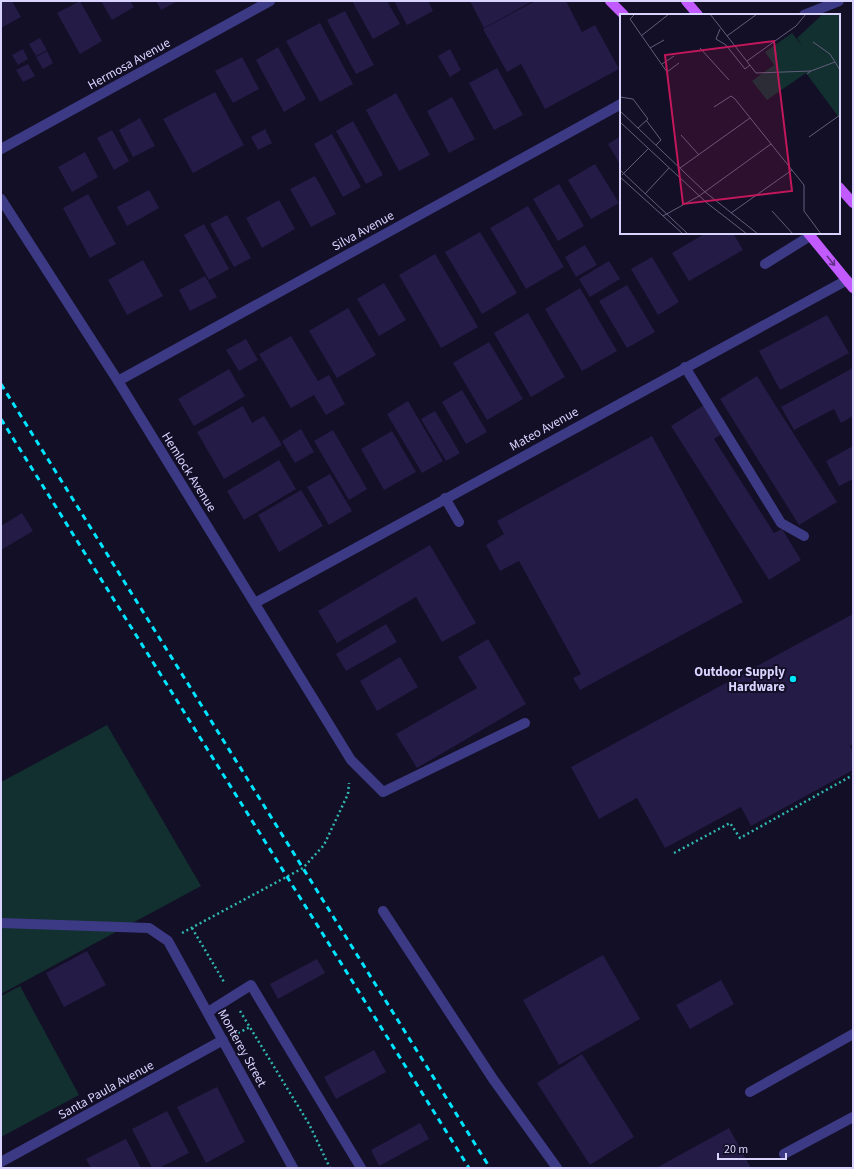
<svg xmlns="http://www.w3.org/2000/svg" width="854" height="1169" viewBox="0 0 854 1169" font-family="'Source Sans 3',sans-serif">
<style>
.green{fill:#12302f}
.building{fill:#241b47}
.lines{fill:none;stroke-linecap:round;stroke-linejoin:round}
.path{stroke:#2fb8b0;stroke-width:2.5;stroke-dasharray:2 3;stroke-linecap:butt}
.minor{stroke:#3d3a85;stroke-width:10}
.major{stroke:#c25bff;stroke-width:10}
.rail{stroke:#00e5ff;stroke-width:3;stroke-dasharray:6 5;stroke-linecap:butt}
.oneway{stroke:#623188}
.poi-dot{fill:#00e5ff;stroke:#130f26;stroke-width:1.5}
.labels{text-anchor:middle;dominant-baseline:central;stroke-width:4;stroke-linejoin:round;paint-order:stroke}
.street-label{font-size:13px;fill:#d9d4ff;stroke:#130f26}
.poi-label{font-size:13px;font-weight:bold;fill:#d9d4ff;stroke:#130f26;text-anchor:end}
.inset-road{fill:none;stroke:#625e7d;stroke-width:1}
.view{fill:#c2185b;fill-opacity:0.15;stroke:#c2185b;stroke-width:2}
.inset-edge{fill:none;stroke:#d9d4ff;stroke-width:2}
</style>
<rect width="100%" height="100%" fill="#130f26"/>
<g class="green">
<polygon points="107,725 201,886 1,994 1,782"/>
<polygon points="20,986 79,1095 1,1137 1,996"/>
</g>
<g class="building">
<polygon points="1,1 12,1 21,17 1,28"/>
<polygon points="80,1 102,41 80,54 57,13"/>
<polygon points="101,1 130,1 134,7 112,20"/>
<polygon points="156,1 178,1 161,10"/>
<polygon points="352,1 387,1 400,24 373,39"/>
<polygon points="394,1 428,1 433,11 407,25"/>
<polygon points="470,1 533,1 484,28"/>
<polygon points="535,1 566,1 582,32 595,25 619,69 545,109 521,64 507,72 483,29"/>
<polygon points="345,11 374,65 356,74 327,20"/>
<polygon points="320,23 353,84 320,102 286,41"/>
<polygon points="40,38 47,50 36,56 29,44"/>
<polygon points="278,47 306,99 284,112 256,60"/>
<polygon points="23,49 28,59 18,65 12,55"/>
<polygon points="450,49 461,70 450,77 438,56"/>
<polygon points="47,51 53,63 43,69 36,57"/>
<polygon points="242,57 259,89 233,103 215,71"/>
<polygon points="28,64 35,76 23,82 16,70"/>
<polygon points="497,68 523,115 494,130 469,83"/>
<polygon points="215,92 244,145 193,173 163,119"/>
<polygon points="396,93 430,155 399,171 366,110"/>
<polygon points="452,97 475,139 449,153 427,111"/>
<polygon points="140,118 155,146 133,157 119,130"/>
<polygon points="353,121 383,175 366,184 336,131"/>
<polygon points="265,129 272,143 258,150 251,137"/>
<polygon points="112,130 129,161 114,170 97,138"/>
<polygon points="332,134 361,187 343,197 314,144"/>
<polygon points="621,136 621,166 608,144"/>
<polygon points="85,152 98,177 72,192 58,167"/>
<polygon points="595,164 619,203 591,219 568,180"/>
<polygon points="315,176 336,214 311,227 290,189"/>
<polygon points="559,184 584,226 558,241 533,199"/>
<polygon points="149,190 159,208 127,226 117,207"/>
<polygon points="88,194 116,244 90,258 63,208"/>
<polygon points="279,200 295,229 262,248 246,218"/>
<polygon points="528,206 564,267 526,289 490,228"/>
<polygon points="227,215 251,258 234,267 210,224"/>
<polygon points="204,224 229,269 209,280 184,235"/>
<polygon points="480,232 517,293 482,314 445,252"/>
<polygon points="706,233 733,233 743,250 689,281 672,253"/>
<polygon points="585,245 597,265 576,277 565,257"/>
<polygon points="435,254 478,327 441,348 399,275"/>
<polygon points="652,257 679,302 658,315 631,269"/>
<polygon points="143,260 163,296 127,315 108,280"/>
<polygon points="609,261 620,279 590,297 579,279"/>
<polygon points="205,276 217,297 190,311 179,290"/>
<polygon points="384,283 406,320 379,336 357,299"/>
<polygon points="627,285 655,332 627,348 599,301"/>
<polygon points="580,288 617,351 582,371 545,309"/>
<polygon points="348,308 376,355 337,378 309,331"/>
<polygon points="528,313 565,377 531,397 494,333"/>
<polygon points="827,315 849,353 780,390 759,351"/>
<polygon points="291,336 318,381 329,375 345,404 326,415 314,395 291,408 259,354"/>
<polygon points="246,339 258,360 239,371 226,350"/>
<polygon points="489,342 523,399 487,420 453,363"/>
<polygon points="853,368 853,416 841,423 834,409 794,430 781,407"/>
<polygon points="229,369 245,396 194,426 178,399"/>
<polygon points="757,376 837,502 799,525 720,399"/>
<polygon points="462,390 487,432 466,444 442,402"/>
<polygon points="408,401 443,461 422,473 387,414"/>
<polygon points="704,405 722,434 714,439 774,533 782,529 801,560 769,580 671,426"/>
<polygon points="243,406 252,423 264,416 282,445 224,479 197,432"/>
<polygon points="435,411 460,453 446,461 421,419"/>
<polygon points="301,429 314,452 295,463 282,441"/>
<polygon points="333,430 367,489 349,500 314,441"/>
<polygon points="392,431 416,472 384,490 361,449"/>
<polygon points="652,436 743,602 580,690 573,678 581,674 519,561 500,571 486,545 504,534 497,521"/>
<polygon points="853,446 853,479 839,486 826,461"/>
<polygon points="279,460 296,489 244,520 227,491"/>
<polygon points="330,474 352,511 329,525 307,487"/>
<polygon points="301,490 323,526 279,552 258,515"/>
<polygon points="22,513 33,531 1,550 1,526"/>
<polygon points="430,545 476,623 442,642 416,597 337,643 318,611"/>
<polygon points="853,614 853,744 850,746 853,752 853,770 751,826 741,807 665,848 637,798 599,819 571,767"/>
<polygon points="386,624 397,642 346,671 336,654"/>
<polygon points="488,639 526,704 417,768 396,734 477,688 458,657"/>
<polygon points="400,657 418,687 377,711 360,681"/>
<polygon points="87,951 106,985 64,1007 46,973"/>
<polygon points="603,955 640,1019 559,1065 523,1000"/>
<polygon points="317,959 325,973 278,999 270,984"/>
<polygon points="721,980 734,1004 690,1029 676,1005"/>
<polygon points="374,1050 386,1072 336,1099 324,1077"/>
<polygon points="582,1054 634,1137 590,1165 537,1083"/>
<polygon points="217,1087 245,1142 206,1163 177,1107"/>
<polygon points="167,1111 189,1153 159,1168 152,1168 132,1129"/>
<polygon points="420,1123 429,1139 379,1166 371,1150"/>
<polygon points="729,1128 751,1168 656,1168"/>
<polygon points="126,1139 141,1168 91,1168 86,1159"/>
</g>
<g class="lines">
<g class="path">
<polyline points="674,853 730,823 740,838 853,775"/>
<polyline points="192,928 224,982"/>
<polyline points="182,933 303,868 324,845 348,794 349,783"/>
<polyline points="240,1011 309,1124 330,1168"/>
<polyline points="238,1033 250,1027"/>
</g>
<g class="minor">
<polyline points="804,15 839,1"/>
<polyline points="1,149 270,1"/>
<polyline points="1,199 118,381 351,760 383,792 525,723"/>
<polyline points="765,264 810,236"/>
<polyline points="685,367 781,523 804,536"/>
<polyline points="118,381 621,104"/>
<polyline points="445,498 459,522"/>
<polyline points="255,603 847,280"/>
<polyline points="383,911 493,1079 557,1168"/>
<polyline points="1,923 149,928 168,941 293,1168"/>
<polyline points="208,1012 251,985 361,1168"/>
<polyline points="750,1092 853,1034"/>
<polyline points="784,1154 853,1117"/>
<polyline points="1,1162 223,1040"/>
</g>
<g class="major">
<polyline points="610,1 624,15"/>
<polyline points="686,1 698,15"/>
<polyline points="839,187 853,203"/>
<polyline points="808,233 853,288"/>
</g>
<g class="rail">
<polyline points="1,384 490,1168"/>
<polyline points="1,419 469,1168"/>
</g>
</g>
<defs><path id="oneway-shaft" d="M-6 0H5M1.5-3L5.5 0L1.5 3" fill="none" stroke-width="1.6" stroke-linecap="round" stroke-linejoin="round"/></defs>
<use class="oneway" href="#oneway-shaft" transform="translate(831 261) rotate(51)"/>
<circle class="poi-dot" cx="793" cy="679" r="4"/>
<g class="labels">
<g class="street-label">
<text transform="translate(129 64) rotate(-29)">Hermosa Avenue</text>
<text transform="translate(363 231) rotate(-29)">Silva Avenue</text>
<text transform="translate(544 429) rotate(-29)">Mateo Avenue</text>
<text transform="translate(189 472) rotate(58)">Hemlock Avenue</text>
<text transform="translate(242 1048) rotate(61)">Monterey Street</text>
<text transform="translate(106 1090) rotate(-29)">Santa Paula Avenue</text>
</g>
<g class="poi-label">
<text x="785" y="672">Outdoor Supply<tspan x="785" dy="15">Hardware</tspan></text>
</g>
</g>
<g transform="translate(620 14)">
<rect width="220" height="220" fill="#130f26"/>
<path d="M203,0H220V105L186,59L147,86L132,67L154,51L145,38L172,19L182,32L177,24Z" fill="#12302f"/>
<path class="inset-road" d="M15,0L10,5L47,58L59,49M90,0L136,59L191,57L187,60M100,15L96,25L106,31L125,55L130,51M21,22L49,0M107,22L137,0M193,28L210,40L215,48M30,34L44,26M80,34L109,66M127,47L176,12L186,0M42,50L54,42M191,57L215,48L220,56M0,83L13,85L28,105L18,114M94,93L111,82L115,85L184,171V197L201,220M0,97L85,178L138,220M26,106L41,126L36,131M0,108L87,189L127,220M61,121L79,141M189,123L220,101M60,154L130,104M0,156L68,220M2,161L29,134M0,163L63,220M25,180L49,154M152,197L173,220M111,199L172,156M43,202L79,182L151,130"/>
<path class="view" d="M154,27L172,177L63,190L45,41Z"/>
<rect width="220" height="220" class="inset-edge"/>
</g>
<rect width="854" height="1169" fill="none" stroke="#d9d4ff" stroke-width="4"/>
<path d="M718 1153v6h68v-6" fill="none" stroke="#d9d4ff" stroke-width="2"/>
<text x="724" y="1153" font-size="12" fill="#d9d4ff" stroke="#130f26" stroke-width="3" paint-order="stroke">20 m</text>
</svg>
